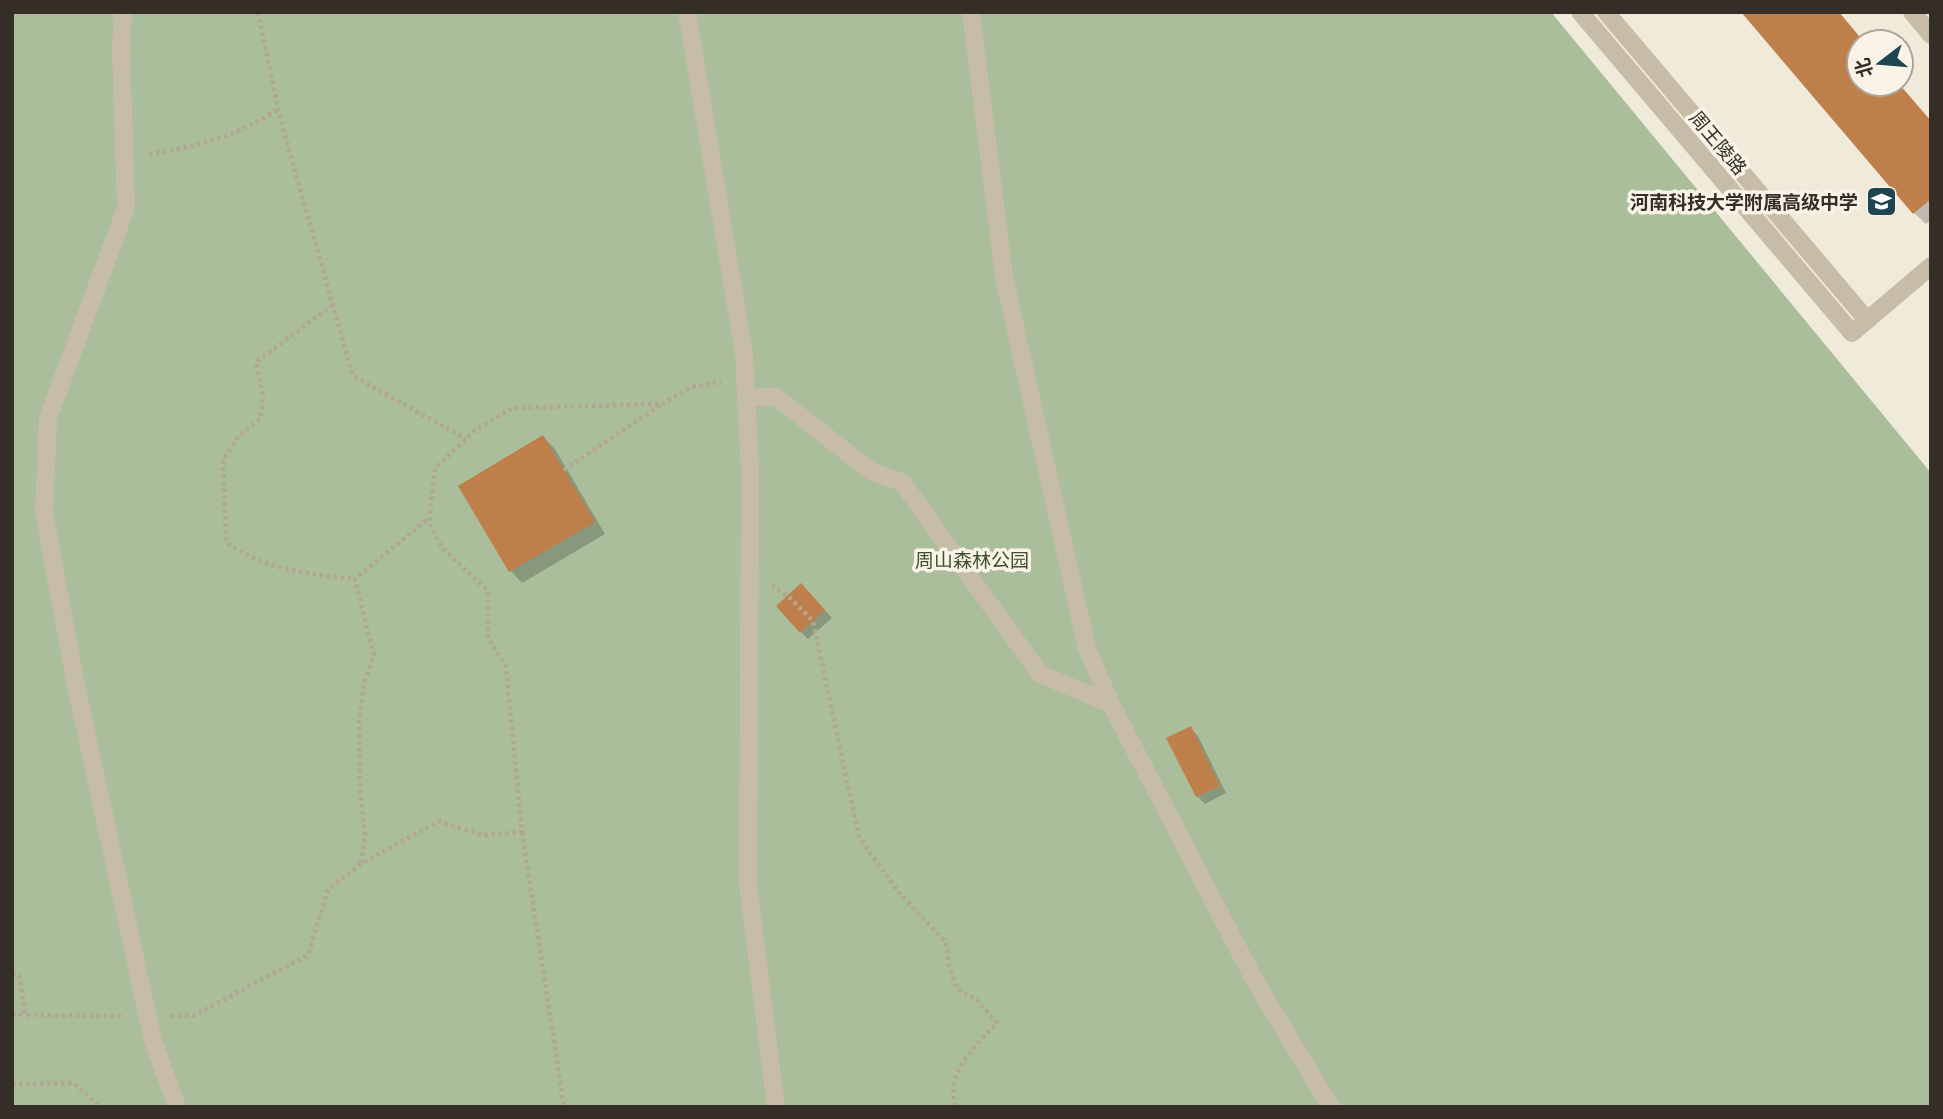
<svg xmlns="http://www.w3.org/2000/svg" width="1943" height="1119" viewBox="0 0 1943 1119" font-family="Montserrat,'Noto Sans SC',sans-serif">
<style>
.green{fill:#abbe9b}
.shadow{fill:#0003}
.building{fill:#be7f4a}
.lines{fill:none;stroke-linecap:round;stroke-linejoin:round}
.path{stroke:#b2a791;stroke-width:4.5;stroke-dasharray:3.5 3.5;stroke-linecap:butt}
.service{stroke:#c7bca7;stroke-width:18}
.labels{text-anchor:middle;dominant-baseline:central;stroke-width:7;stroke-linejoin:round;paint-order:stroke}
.street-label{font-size:19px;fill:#342e27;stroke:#f8f3e6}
.poi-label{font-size:19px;font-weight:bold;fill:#342e27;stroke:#f8f3e6;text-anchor:end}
.park-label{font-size:19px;fill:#3c502c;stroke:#f8f3e6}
</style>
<rect width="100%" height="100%" fill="#f0eada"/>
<polygon class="green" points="12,12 1551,12 1931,473 1931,1107 12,1107"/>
<g class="shadow">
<polygon points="1744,12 1864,42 1859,42 1859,84 1899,84 1931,121 1931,220 1926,224 1914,213"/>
<polygon points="543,437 555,449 605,534 522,583 511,571 461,486"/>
<polygon points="809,593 832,618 808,639 801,632"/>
<polygon points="1190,728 1198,736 1226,793 1205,804 1197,796"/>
</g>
<g class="building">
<polygon points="1741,12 1839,12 1864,42 1859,42 1859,84 1899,84 1931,121 1931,199 1913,214"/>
<polygon points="543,435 595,522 509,572 458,486"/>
<polygon points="801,583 825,610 800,633 776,606"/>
<polygon points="1191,726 1220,786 1196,797 1166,738"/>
</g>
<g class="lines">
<g class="path">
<polyline points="258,12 280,118 353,376 466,439"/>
<path d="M149,154C195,147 239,136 278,109"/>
<path d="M333,305L256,362L263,396L260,419L238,437L223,460L226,542C260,569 312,575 355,579"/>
<polyline points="564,470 662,404"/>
<path d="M772,585L788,596L813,621L859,837L900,894L946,942L949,966L957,989L977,1000L997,1023C976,1046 943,1073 956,1107"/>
<polyline points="522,832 564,1107"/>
<polyline points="361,863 365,835 360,788 359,722 364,684 374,655 355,579 429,518"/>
<polyline points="12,973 20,977 25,1015 124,1016"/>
<polyline points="12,1014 25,1015"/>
<polyline points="171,1016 195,1015 308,955 328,889 361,864 439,821 482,835 522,832 506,667 488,638 488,591 442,548 429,522 435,468 477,429 512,408 662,404 691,387 721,382"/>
<polyline points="12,1084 73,1083 100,1107"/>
</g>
<g class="service">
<polyline points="123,12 121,48 126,208 48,418 44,512 76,686 153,1041 177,1107"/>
<polyline points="687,12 744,354 750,472 748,883 776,1107"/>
<polyline points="971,12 1004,277 1087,649 1111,704 1255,981 1331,1107"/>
<polyline points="1580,12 1852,333 1931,266"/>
<polyline points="1606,12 1867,320"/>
<polyline points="1912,12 1931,35"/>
<polyline points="746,397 776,397 872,472 902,482 1040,674 1111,704"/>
</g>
</g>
<defs>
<symbol id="school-square" viewBox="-11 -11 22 22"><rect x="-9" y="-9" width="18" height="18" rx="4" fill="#1f4452" stroke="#f8f3e6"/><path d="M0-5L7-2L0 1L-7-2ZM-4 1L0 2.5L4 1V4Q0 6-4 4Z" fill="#fff"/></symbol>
</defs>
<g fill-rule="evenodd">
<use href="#school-square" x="1864" y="184" width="35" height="35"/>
</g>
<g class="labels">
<g class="street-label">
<text transform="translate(1718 143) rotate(50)">周王陵路</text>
</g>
<g class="poi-label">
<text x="1858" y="202">河南科技大学附属高级中学</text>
</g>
<g class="park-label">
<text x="972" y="560">周山森林公园</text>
</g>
</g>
<rect width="1943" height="1119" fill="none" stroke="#342e27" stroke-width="28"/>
<g transform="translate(1880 63) rotate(254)"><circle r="33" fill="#f8f3e6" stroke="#aaa49a" stroke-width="2"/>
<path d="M0-5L12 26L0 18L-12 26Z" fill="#1f4452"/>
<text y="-10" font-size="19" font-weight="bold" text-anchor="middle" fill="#342e27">北</text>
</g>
</svg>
